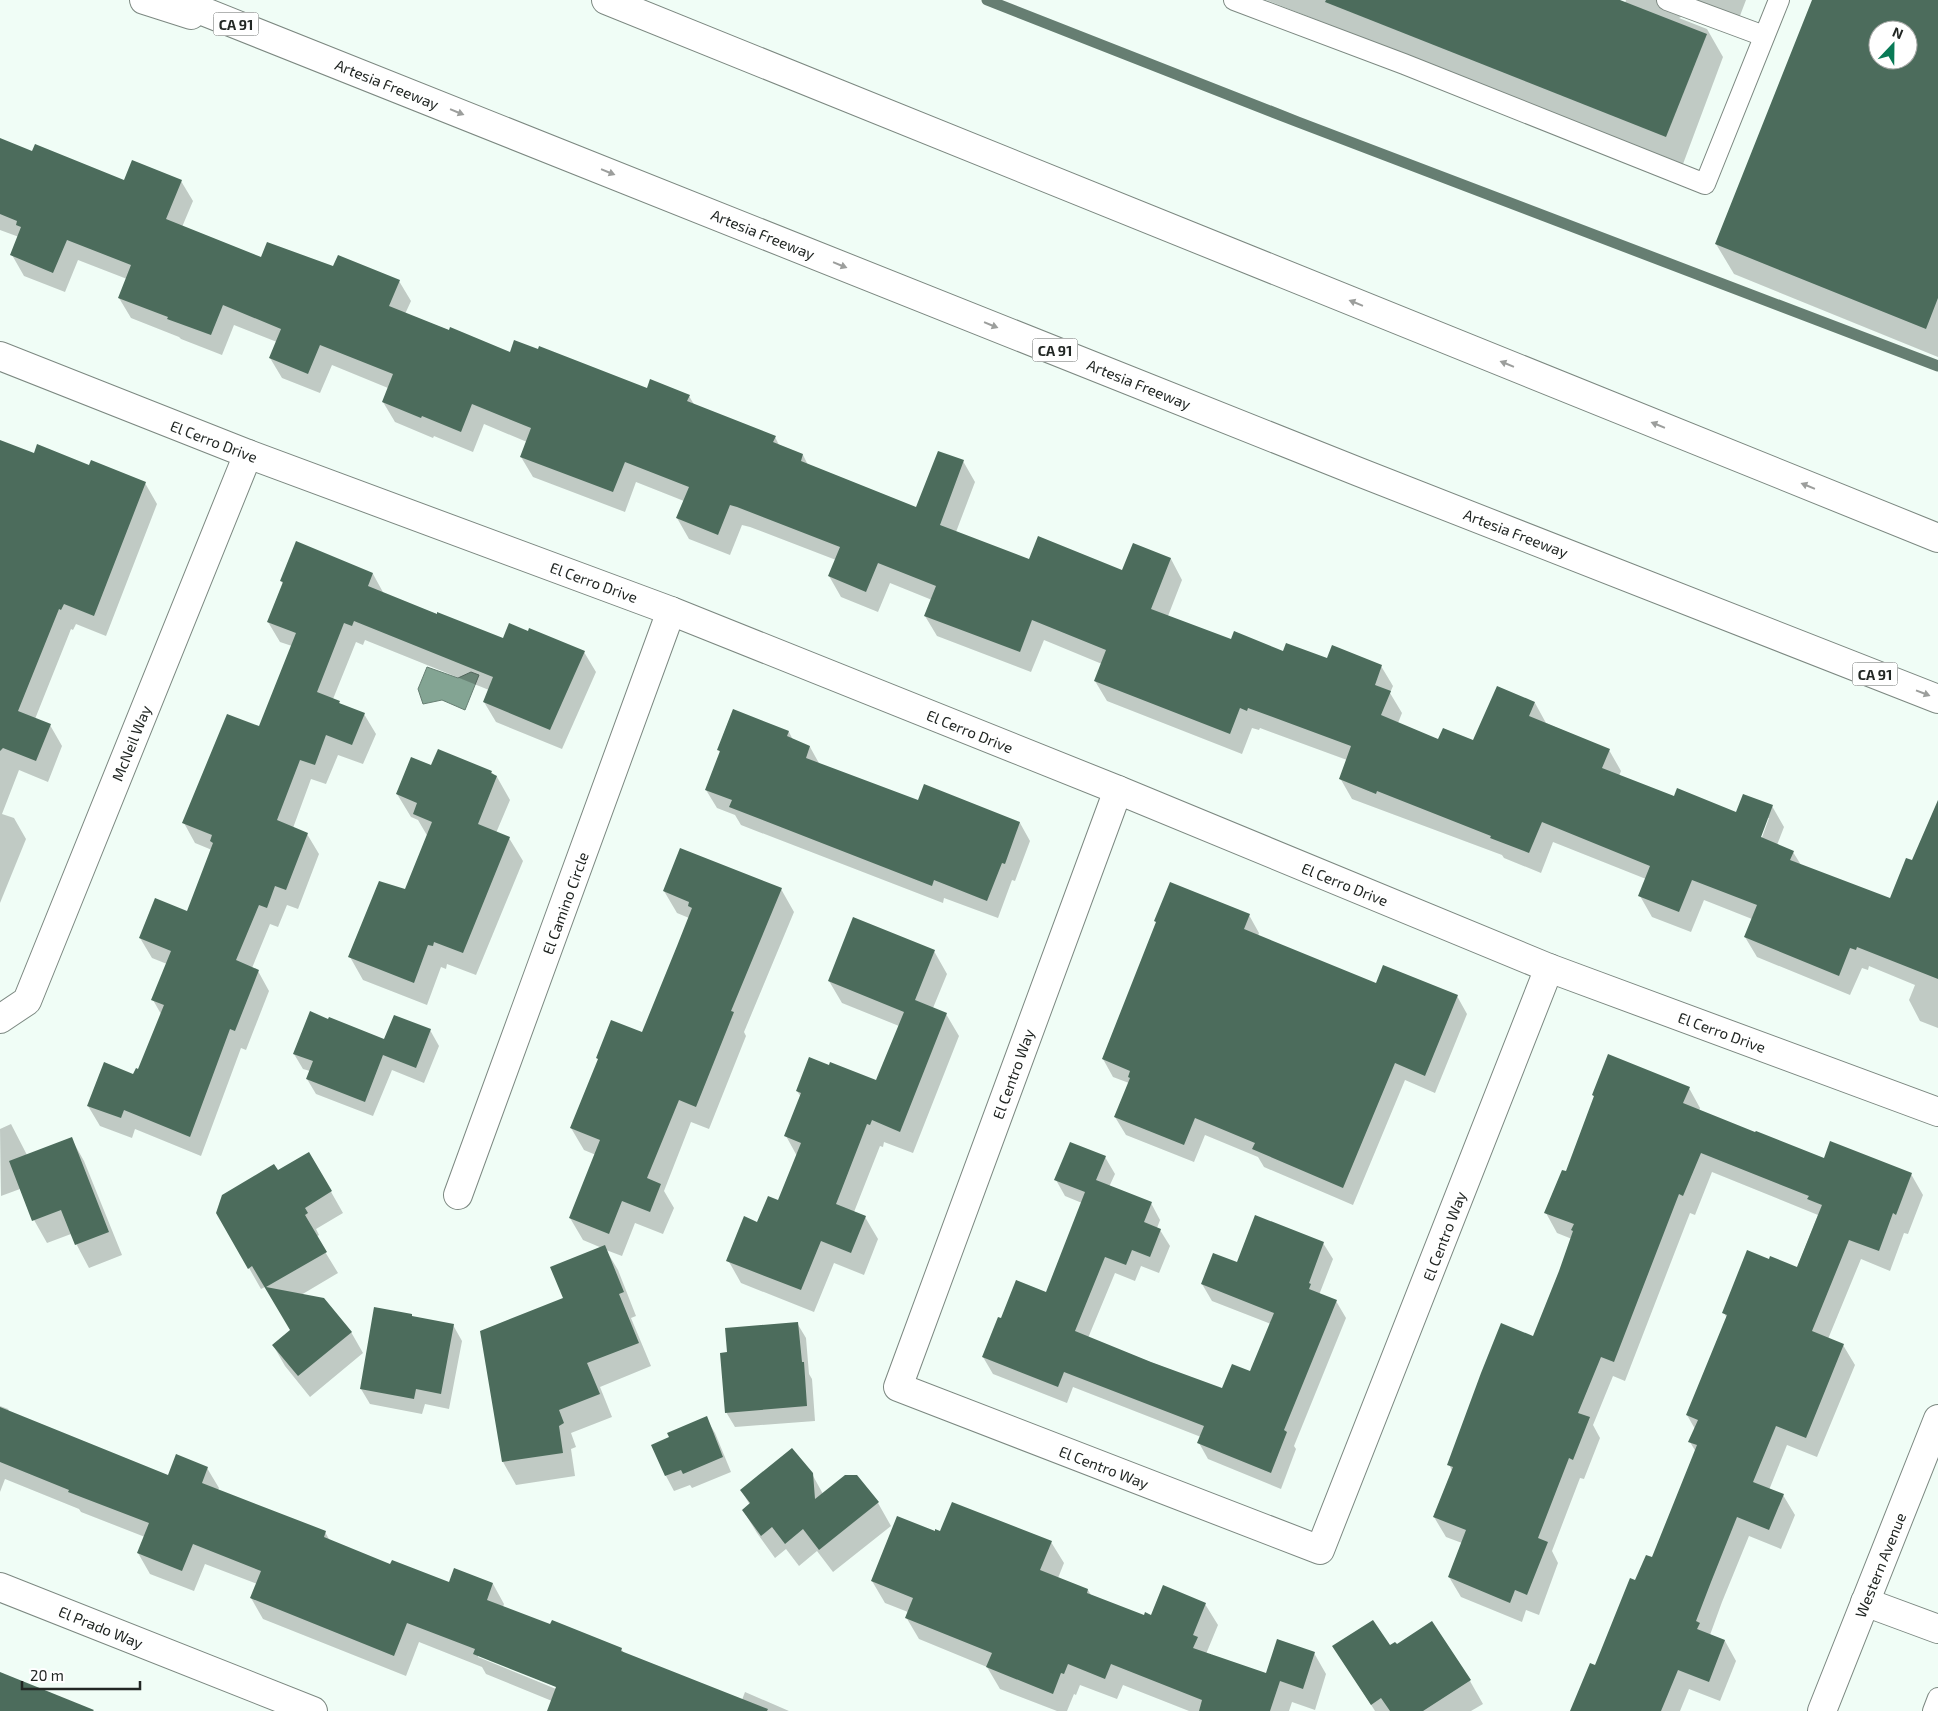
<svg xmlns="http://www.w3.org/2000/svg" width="1938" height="1711" viewBox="0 0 1938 1711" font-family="'Exo 2',sans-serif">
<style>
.water{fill:#83a493;stroke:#667e72}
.shadow{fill:#0003;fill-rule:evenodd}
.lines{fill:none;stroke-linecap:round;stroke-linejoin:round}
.stream{stroke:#667e72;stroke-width:11}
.building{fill:#4c6c5c;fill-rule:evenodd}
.service-casing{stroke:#7c8881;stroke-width:22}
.minor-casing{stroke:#7c8881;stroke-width:30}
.secondary-casing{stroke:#7c8881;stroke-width:30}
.motorway-casing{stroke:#7c8881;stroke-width:30}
.service{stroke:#fff;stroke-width:20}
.minor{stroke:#fff;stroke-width:28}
.secondary{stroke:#fff;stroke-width:28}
.motorway{stroke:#fff;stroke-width:28}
.oneway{fill:#9c9e9c}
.labels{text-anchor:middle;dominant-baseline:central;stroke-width:5;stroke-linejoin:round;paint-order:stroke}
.shield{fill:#fff;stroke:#646866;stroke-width:1}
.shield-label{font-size:14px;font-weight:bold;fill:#222724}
.street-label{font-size:15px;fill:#222724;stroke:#fff}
</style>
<rect width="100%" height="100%" fill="#f0fdf6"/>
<polygon class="water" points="427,667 458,678 471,672 479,675 465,710 442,700 423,704 418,689"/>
<g class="shadow">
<polygon points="1266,0 1617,0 1625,3 1626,0 1746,0 1733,34 1688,17 1681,17 1679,18 1707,29 1723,57 1683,164"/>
<path d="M1814,0H1938V357L1734,274L1716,244ZM1878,30H1908V60H1878Z"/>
<path d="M0,140L33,153L124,182L181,181L193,201L182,227L262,258L334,268L399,281L411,301L405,314L511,353L648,390L689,396L695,406L775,437L780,447L803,455L808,465L917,509L963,461L975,482L956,532L1030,561L1123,572L1134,544L1171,559L1182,580L1168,616L1232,641L1284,653L1381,666L1393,686L1390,693L1402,713L1398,723L1439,740L1474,742L1535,703L1546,723L1609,750L1621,771L1619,776L1675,797L1737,813L1772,806L1784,827L1777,845L1793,852L1801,865L1890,900L1938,864V1028L1920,1021L1909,1000L1915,985L1869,966L1868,970L1862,968L1850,995L1757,957L1745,937L1752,919L1704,900L1691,932L1652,917L1640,896L1646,879L1553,842L1541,873L1504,858L1502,855L1352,799L1340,778L1347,760L1260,728L1259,730L1252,728L1242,754L1107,701L1095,681L1102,664L1044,640L1031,672L937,636L925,616L932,600L890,583L878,612L841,597L829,576L836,560L750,527L742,525L730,555L689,539L677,518L684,501L636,482L625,512L533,477L521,457L527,442L484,424L473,452L434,436L433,438L395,422L383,402L388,388L332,365L320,393L282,378L270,358L277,342L234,325L222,355L181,339L179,337L131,318L119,298L127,279L78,260L65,292L24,276L12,255L19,237L0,230ZM1767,818H1769L1760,843H1757Z"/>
<polygon points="0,442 35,454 90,467 145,483 157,504 106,636 76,624 73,630 71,629 35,719 50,725 62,746 48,782 19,770 2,814 14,818 26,839 0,903"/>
<polygon points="373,574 384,594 504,640 584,652 596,672 562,749 496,722 484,702 489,690 365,640 363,645 356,642 333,699 339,702 341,705 364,714 376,734 363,764 338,755 326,784 311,779 293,828 307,834 319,854 298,909 287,905 278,927 270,924 252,968 258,971 269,991 246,1050 241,1048 201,1156 135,1129 132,1138 100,1126 88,1106 134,1075 138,1071 161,1014 153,1000 167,964 152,958 140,938 188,913 212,850 195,843 184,823 260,727 292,646 280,642 268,622 283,584 281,581"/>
<polygon points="733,710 789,732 793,740 810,747 820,765 919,801 1020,823 1030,841 1015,881 1012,880 998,918 944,898 943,903 741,825 735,815 717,808 706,790 721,754 718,749"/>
<polygon points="432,767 491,772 497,777 510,800 496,833 509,838 523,861 476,975 447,964 446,969 441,967 427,1005 363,980 350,957 406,891 428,837 418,820 411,817 397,794"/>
<polygon points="781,889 794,912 744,1032 746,1036 709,1129 691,1122 664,1191 674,1208 663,1234 635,1223 622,1256 606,1250 618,1270 636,1316 631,1318 651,1366 600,1387 612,1417 571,1433 576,1447 571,1449 575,1476 516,1485 503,1462 482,1332 564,1299 602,1248 583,1240 570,1218 596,1155 584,1150 571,1128 643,1034 689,918 677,913 664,891"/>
<polygon points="1249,915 1259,933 1258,936 1376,984 1457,996 1467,1014 1435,1093 1405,1080 1353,1205 1264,1167 1258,1157 1205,1135 1194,1162 1126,1135 1115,1117 1129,1083 1113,1077 1103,1059"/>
<polygon points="934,951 947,974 933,1008 946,1014 959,1036 913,1153 884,1142 883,1147 880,1146 854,1212 865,1217 878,1239 864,1275 834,1263 814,1312 741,1283 728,1260 779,1201 797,1156 786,1136 801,1097 797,1091 877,1082 899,1026 842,1003 829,981"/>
<polygon points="329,1020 385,1041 430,1030 439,1046 424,1083 392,1070 373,1116 316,1094 307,1079 310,1071 303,1069 294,1054"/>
<polygon points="1689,1088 1700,1108 1699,1111 1824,1160 1831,1143 1911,1174 1923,1195 1908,1234 1904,1233 1890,1271 1861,1259 1828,1339 1843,1345 1855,1365 1817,1457 1787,1445 1769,1490 1783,1495 1795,1515 1781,1549 1749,1536 1722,1602 1710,1635 1725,1641 1736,1661 1720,1701 1689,1689 1680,1711 1572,1711 1596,1667 1636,1582 1653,1559 1696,1452 1690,1442 1695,1429 1687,1415 1727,1318 1724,1313 1769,1261 1797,1268 1818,1215 1712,1172 1695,1215 1690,1213 1625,1381 1613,1376 1593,1425 1600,1438 1584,1479 1580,1478 1552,1551 1558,1563 1539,1615 1526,1610 1522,1622 1461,1597 1449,1577 1462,1543 1446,1537 1434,1517 1452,1471 1449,1464 1534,1337 1572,1239 1557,1233 1546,1213 1566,1173 1595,1098 1593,1095"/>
<polygon points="11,1124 27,1155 71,1138 84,1161 122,1255 89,1268 71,1234 47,1243 34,1220 20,1189 1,1196 0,1129"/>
<polygon points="309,1153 343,1213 316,1229 319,1235 316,1237 338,1273 301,1295 351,1332 363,1353 310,1397 285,1366 273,1345 291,1330 265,1287 261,1289 217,1212 277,1172"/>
<polygon points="1105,1157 1115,1174 1109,1187 1151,1203 1160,1220 1157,1228 1160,1230 1170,1246 1159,1273 1141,1266 1135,1281 1115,1273 1088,1338 1223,1390 1251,1373 1271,1324 1212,1301 1202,1284 1238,1264 1323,1243 1333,1259 1319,1295 1336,1301 1346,1318 1294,1446 1296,1449 1281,1489 1208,1459 1199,1443 1201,1437 1073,1387 1067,1403 993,1374 983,1357 1001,1320 1047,1293 1082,1203 1065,1196 1056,1180"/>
<polygon points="411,1315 413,1317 453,1325 462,1341 449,1409 425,1404 422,1414 370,1404 361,1389"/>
<polygon points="797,1323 806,1338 809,1374 812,1379 815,1421 735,1427 726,1412 728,1353"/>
<path d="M0,1406L8,1409L10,1413L169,1477L207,1468L219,1488L218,1490L325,1532L330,1541L391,1565L449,1584H493L504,1604L503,1607L551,1626L621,1649L625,1654L742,1700L745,1692L789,1711H548L552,1701L486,1674L482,1667L419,1642L406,1676L263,1619L251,1598L257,1584L205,1564L194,1591L150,1574L138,1553L145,1537L81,1512L79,1509L5,1479L0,1492ZM478,1655L562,1689L561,1691L478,1657Z"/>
<polygon points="706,1418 715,1433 731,1472 692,1488 690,1485 674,1491 666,1476"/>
<polygon points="812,1474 823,1494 857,1476 878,1503 891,1526 833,1572 817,1551 799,1566 786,1549 775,1558 757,1533 743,1510 750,1505 741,1490"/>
<polygon points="935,1533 1051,1542 1064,1563 1058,1578 1088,1590 1091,1595 1144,1617 1205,1604 1218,1625 1206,1654 1267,1674 1314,1653 1326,1674 1315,1710 1292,1702 1289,1711 1189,1711 1123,1685 1117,1699 1080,1685 1076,1695 1074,1694 1067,1711 1057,1711 1000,1689 987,1667 919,1639 906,1617 908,1612 885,1603 872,1581"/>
<polygon points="1334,1646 1389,1647 1470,1681 1483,1704 1471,1711 1375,1711"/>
</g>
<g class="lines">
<polyline class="stream" points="987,0 1298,122 1938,366"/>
</g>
<g class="building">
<polygon points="1326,0 1620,0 1707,34 1666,137 1325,2"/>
<path d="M1812,0H1938V298L1926,329L1715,244ZM1878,30H1908V60H1878Z"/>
<polygon points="0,138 32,151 35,144 124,180 132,160 182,180 166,219 261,257 267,242 333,266 338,255 400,280 389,306 449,330 450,327 510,352 514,340 538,349 539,346 647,388 650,379 690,395 687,401 776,436 773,442 803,454 801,461 916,507 938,451 964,460 940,525 1029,559 1038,536 1122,570 1133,543 1171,558 1151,609 1231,639 1234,631 1283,651 1286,643 1327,658 1332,645 1382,665 1375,685 1391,691 1381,715 1438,739 1443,728 1473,740 1497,686 1535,702 1529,716 1610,749 1602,768 1674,796 1677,788 1736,812 1743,794 1773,805 1761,837 1794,851 1790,860 1890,898 1906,858 1912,860 1938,800 1938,979 1857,947 1856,950 1850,948 1839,976 1744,937 1757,905 1692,880 1679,912 1638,896 1650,866 1542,822 1529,853 1490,838 1491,836 1377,791 1376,794 1339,779 1351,746 1248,708 1247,711 1240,708 1230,734 1094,681 1106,650 1032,620 1020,652 924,616 936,586 878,563 866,592 828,576 840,547 737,507 730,505 718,535 676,518 689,487 625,462 613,492 520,457 531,428 472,404 461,432 422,416 421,418 382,402 393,374 320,345 308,374 269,358 281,329 223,305 211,335 167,319 168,317 118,298 131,265 67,240 53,273 10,255 21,227 16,225 17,221 0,214"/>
<polygon points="0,440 34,453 37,444 89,465 91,460 146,482 94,616 64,604 61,610 59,609 18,711 51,724 36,761 3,748 0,751"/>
<polygon points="296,541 373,573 368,586 437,614 437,612 503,638 509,623 528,631 529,628 585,651 550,730 483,702 493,677 488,675 354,621 352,626 344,623 317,692 340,701 339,703 365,713 352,745 326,735 315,765 300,760 277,820 308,833 286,890 275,886 267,908 259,905 236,960 259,970 235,1031 230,1029 190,1137 124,1110 121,1118 87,1106 104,1062 133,1074 136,1068 138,1069 164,1005 151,1000 171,951 139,938 155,898 187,911 213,843 210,841 212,835 182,823 227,714 259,726 296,633 267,622 283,582 280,581"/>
<polygon points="733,709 789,731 787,736 810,746 806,758 918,800 924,784 1020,822 1005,864 1002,863 987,901 934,880 932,886 729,807 732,800 705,790 720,751 717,750"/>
<polygon points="438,749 492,771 491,773 497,776 478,824 510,837 463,953 434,942 433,946 428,945 414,983 348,957 379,881 405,889 432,822 413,814 417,803 396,794 411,757 431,765"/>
<polygon points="680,848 782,888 731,1011 734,1012 696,1107 679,1100 647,1178 661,1184 650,1212 622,1201 609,1234 569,1218 600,1140 570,1128 598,1059 596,1058 611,1020 642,1032 677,946 692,908 688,906 689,902 663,891"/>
<polygon points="1170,882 1250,914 1244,929 1376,983 1383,965 1458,995 1425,1076 1395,1063 1343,1188 1252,1149 1255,1143 1195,1118 1184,1145 1114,1117 1130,1078 1128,1077 1130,1071 1102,1059 1156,922 1154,921"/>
<polygon points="853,917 935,950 915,1000 947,1013 900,1132 872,1120 870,1125 867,1124 836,1204 866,1216 851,1253 821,1241 801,1290 726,1261 744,1216 757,1222 768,1196 778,1200 801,1143 784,1136 801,1093 796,1091 809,1057 829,1065 830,1062 876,1080 904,1012 828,981"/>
<polygon points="310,1011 328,1019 329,1017 384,1039 394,1015 431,1029 416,1068 383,1055 365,1102 306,1079 313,1061 293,1054"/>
<polygon points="1608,1054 1690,1087 1683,1103 1755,1132 1756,1131 1824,1158 1830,1141 1912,1173 1896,1215 1893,1213 1879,1251 1849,1240 1812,1331 1844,1344 1806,1438 1776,1426 1753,1482 1784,1494 1769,1530 1737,1517 1711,1582 1696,1621 1700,1623 1697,1629 1725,1640 1709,1682 1678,1670 1661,1711 1570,1711 1590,1663 1595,1665 1630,1578 1635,1580 1646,1555 1652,1557 1697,1445 1688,1442 1698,1420 1686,1415 1727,1315 1722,1313 1747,1250 1769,1259 1770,1256 1797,1267 1822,1205 1807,1199 1809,1196 1701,1153 1683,1196 1679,1194 1614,1362 1601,1357 1578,1413 1590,1417 1573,1460 1569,1458 1538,1538 1548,1542 1527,1595 1515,1590 1510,1603 1448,1577 1466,1530 1433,1517 1453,1467 1447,1465 1481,1373 1501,1323 1533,1336 1559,1271 1573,1231 1571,1230 1574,1224 1544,1213 1562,1170 1566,1171 1594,1096 1592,1095"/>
<polygon points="72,1137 109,1232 75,1245 61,1210 32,1221 9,1161"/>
<polygon points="1070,1142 1106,1156 1096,1180 1152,1202 1144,1222 1161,1229 1150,1257 1132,1250 1126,1265 1105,1257 1075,1331 1151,1362 1222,1388 1232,1364 1250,1371 1274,1313 1201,1284 1213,1253 1237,1262 1255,1215 1324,1242 1309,1283 1311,1284 1309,1289 1337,1300 1284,1430 1287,1432 1271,1473 1197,1443 1204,1426 1064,1372 1058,1387 982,1357 998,1317 1001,1318 1016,1280 1046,1292 1085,1192 1054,1180"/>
<polygon points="309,1152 332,1191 305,1208 308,1213 305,1215 327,1252 266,1287 324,1298 352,1332 298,1376 272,1345 290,1330 252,1266 248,1269 216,1213 222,1195 274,1164 278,1170"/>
<polygon points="605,1245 624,1292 619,1294 639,1343 587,1363 600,1394 559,1410 564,1423 559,1426 563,1453 502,1462 480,1331 563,1298 550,1267"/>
<polygon points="374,1307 412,1314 412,1316 454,1324 441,1394 416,1389 414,1399 360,1389"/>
<polygon points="798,1322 802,1362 804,1362 807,1406 725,1413 720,1353 727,1352 725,1328"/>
<polygon points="0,1407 168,1475 176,1454 208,1467 202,1483 326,1531 324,1537 390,1564 392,1560 449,1582 454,1568 493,1583 487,1600 550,1624 552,1620 622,1648 621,1651 768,1709 767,1711 547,1711 556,1687 473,1654 475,1649 407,1623 394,1656 250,1598 261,1571 193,1544 182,1571 137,1553 149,1523 68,1492 69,1490 0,1462"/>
<polygon points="707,1416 723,1457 683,1474 681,1470 665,1476 651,1445 669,1437 667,1433"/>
<polygon points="792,1448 813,1473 815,1499 845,1475 857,1475 879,1502 819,1550 803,1529 785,1544 772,1527 761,1536 742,1510 750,1503 740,1490"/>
<polygon points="952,1502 1052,1541 1040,1570 1088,1589 1087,1593 1144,1615 1145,1612 1151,1615 1163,1585 1206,1603 1193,1635 1198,1637 1193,1648 1266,1673 1277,1639 1315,1652 1303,1689 1280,1681 1270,1711 1199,1711 1202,1700 1111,1664 1105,1679 1068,1664 1064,1674 1061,1673 1053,1694 986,1667 992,1653 905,1618 913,1598 871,1581 897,1516 935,1531 935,1529 940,1531"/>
<polygon points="1373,1620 1390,1645 1395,1642 1397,1644 1432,1621 1471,1680 1423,1711 1390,1711 1381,1698 1371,1705 1332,1646"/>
<polygon points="0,1672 94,1710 93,1711 0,1711"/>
</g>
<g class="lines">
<defs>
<g id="service">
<polyline points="1234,0 1404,64 1705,184 1779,0"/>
<polyline points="1667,0 1764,36"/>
<polyline points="1933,1711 1938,1698"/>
</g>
<g id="minor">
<polyline points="0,356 248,454 671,611 1118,790 1549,968 1938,1112"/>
<polyline points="1118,790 898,1387 1320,1550 1549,968"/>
<polyline points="0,1019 27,1001 248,454"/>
<polyline points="458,1195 671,611"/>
<polyline points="0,1587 313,1711"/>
<polyline points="1865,1602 1938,1629"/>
</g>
<polyline id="secondary" points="1822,1711 1938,1419"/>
<g id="motorway">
<polyline points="144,0 191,15"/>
<polyline points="175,0 1359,472 1938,699"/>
<polyline points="606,0 1938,538"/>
</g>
</defs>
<use href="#service" class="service-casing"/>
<use href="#minor" class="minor-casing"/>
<use href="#secondary" class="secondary-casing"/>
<use href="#motorway" class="motorway-casing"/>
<use href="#service" class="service"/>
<use href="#minor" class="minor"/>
<use href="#secondary" class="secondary"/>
<use href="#motorway" class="motorway"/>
</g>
<defs><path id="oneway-solid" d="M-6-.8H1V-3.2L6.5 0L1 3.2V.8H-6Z" transform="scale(1.25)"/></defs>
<g class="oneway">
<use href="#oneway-solid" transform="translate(457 112) rotate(22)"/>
<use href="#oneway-solid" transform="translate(608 172) rotate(22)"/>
<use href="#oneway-solid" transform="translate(840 265) rotate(22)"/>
<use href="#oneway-solid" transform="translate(1356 303) rotate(-158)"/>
<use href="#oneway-solid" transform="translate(991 325) rotate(22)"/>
<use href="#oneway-solid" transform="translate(1507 364) rotate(-158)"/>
<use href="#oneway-solid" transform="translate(1658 425) rotate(-158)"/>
<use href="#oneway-solid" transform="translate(1808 486) rotate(-158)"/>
<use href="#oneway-solid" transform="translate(1923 693) rotate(21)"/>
</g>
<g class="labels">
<g class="shield">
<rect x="213.5" y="12.5" width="45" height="23" rx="4"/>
<rect x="1032.5" y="338.5" width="45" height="23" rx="4"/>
<rect x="1852.5" y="662.5" width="45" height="23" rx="4"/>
</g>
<g class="shield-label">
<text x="236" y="24">CA 91</text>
<text x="1055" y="350">CA 91</text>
<text x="1875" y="674">CA 91</text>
</g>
<g class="street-label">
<text transform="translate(387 84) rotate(22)">Artesia Freeway</text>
<text transform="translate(763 234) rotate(22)">Artesia Freeway</text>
<text transform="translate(1139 384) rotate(22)">Artesia Freeway</text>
<text transform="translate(214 441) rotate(21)">El Cerro Drive</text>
<text transform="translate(1516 533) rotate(21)">Artesia Freeway</text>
<text transform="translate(594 582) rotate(20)">El Cerro Drive</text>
<text transform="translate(970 731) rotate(22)">El Cerro Drive</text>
<text transform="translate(131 743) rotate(-68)">McNeil Way</text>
<text transform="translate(1345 884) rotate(22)">El Cerro Drive</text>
<text transform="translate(565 903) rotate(-70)">El Camino Circle</text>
<text transform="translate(1722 1032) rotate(20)">El Cerro Drive</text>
<text transform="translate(1013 1074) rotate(-70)">El Centro Way</text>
<text transform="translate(1444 1236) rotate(-69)">El Centro Way</text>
<text transform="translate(1104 1467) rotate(21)">El Centro Way</text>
<text transform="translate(1880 1565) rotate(-68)">Western Avenue</text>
<text transform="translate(101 1627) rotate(22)">El Prado Way</text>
</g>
</g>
<g transform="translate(1893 45) rotate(22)"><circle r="24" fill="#ffffff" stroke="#a7a9a7"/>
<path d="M0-4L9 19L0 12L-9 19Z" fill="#097a56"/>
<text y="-8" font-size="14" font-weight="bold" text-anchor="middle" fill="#222724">N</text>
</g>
<path d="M22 1681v8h118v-8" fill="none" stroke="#222724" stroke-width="2.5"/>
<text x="30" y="1681" font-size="15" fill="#222724" stroke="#ffffff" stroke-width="4" paint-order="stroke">20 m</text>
</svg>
